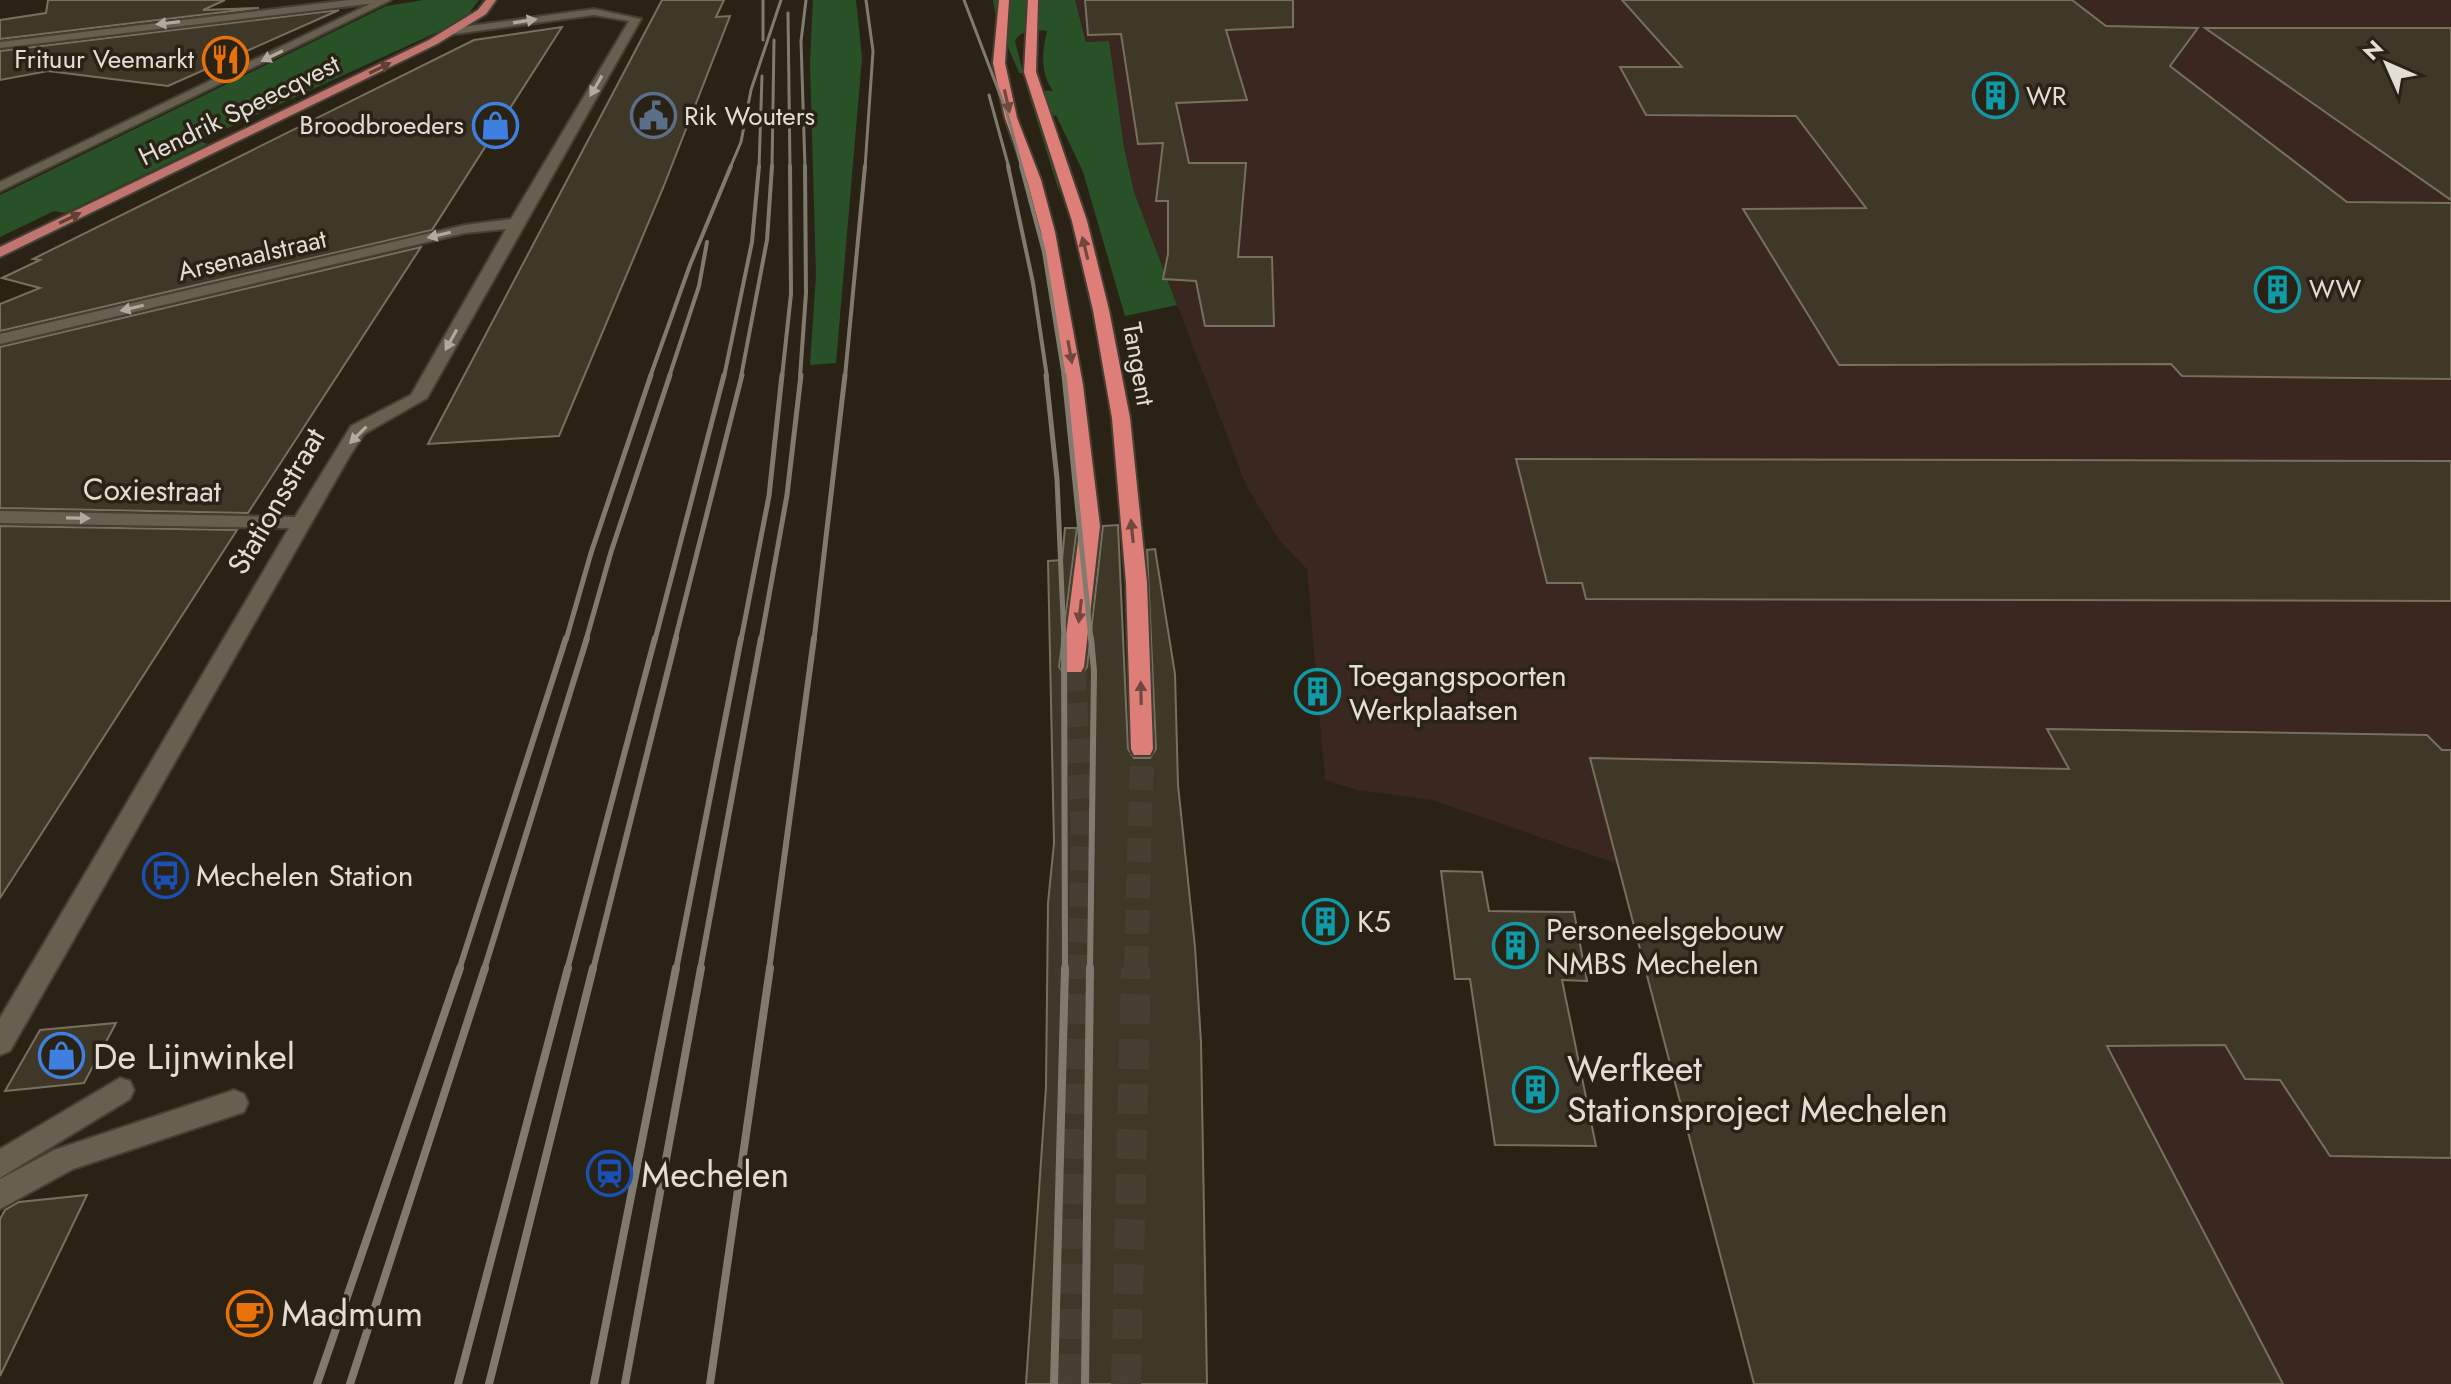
<svg xmlns="http://www.w3.org/2000/svg" width="2451" height="1384" viewBox="0 0 2451 1384" font-family="Jost,sans-serif">
<style>
.industrial{fill:#392720}
.green{fill:#295128}
.building{fill:#3f3829;stroke:#78705f;stroke-width:2}
.lines{fill:none;stroke-linecap:round;stroke-linejoin:round}
.trunk-tunnel-far1{stroke:#463f32;stroke-width:24;stroke-dasharray:24 12;stroke-linecap:butt}
.trunk-tunnel{stroke:#463f32;stroke-width:30;stroke-dasharray:30 15;stroke-linecap:butt}
.pedestrian-casing{stroke:#453f35;stroke-width:4}
.minor-casing{stroke:#453f35;stroke-width:4}
.tertiary-casing{stroke:#453f35;stroke-width:4}
.primary-casing{stroke:#453f35;stroke-width:4}
.trunk-casing{stroke:#453f35;stroke-width:4}
.pedestrian{fill:#675f4f;fill-rule:evenodd}
.minor{fill:#675f4f;fill-rule:evenodd}
.tertiary{fill:#675f4f;fill-rule:evenodd}
.primary{fill:#c0766e;fill-rule:evenodd}
.trunk{fill:#de7e78;fill-rule:evenodd}
.rail-far4{stroke:#817b6f;stroke-width:3}
.rail-far3{stroke:#817b6f;stroke-width:4}
.rail-far2{stroke:#817b6f;stroke-width:5}
.rail-far1{stroke:#817b6f;stroke-width:6}
.rail{stroke:#817b6f;stroke-width:8}
.oneway{fill:#b1ab9f}
.oneway2{fill:#5e4034}
.oneway3{fill:#72473d}
.labels{text-anchor:middle;dominant-baseline:central;stroke-width:7;stroke-linejoin:round;paint-order:stroke}
.far-poi-label{font-size:26px;fill:#e3ded5;stroke:#2a2315;text-anchor:start}
.far-street-label{font-size:26px;fill:#e3ded5;stroke:#2a2315}
.street-label{font-size:30px;fill:#e3ded5;stroke:#2a2315}
.poi-label{font-size:30px;fill:#e3ded5;stroke:#2a2315;text-anchor:start}
.near-poi-label{font-size:36px;fill:#e3ded5;stroke:#2a2315;text-anchor:start}
</style>
<rect width="100%" height="100%" fill="#2a2315"/>
<polygon class="industrial" points="1075,0 2451,0 2451,1384 1754,1384 1618,864 1432,800 1357,790 1325,780 1307,569 1279,540 1246,485 1134,192 1124,147 1108,41 1087,42"/>
<g class="green">
<polygon points="424,0 479,0 469,13 442,30 199,141 208,144 65,213 54,211 0,237 0,195 386,6"/>
<polygon points="813,0 856,0 862,58 836,363 810,365 816,275 810,63"/>
<path d="M993,0H1075L1086,42L1109,41L1124,147L1134,192L1177,305L1125,316L1083,172L1056,115L1047,118L1060,195L1026,85L1037,90L1053,91C1040,73 1042,52 1047,31C1036,30 1020,30 1015,41L1023,73H1019C1009,46 997,30 993,0Z"/>
</g>
<g class="building">
<polygon points="48,0 225,0 203,10 259,8 0,39 0,20 46,13"/>
<polygon points="662,0 724,0 716,17 730,16 663,188 559,436 428,444"/>
<polygon points="1085,0 1293,0 1293,27 1226,30 1247,100 1176,103 1189,163 1246,163 1238,257 1272,257 1274,326 1205,326 1196,281 1163,279 1168,254 1168,201 1156,201 1163,143 1138,144 1121,34 1088,35"/>
<polygon points="1622,0 2072,0 2106,26 2198,28 2170,66 2347,202 2451,203 2451,379 2182,376 2171,364 1839,365 1743,209 1866,208 1796,116 1646,115 1620,67 1682,67"/>
<polygon points="339,10 168,86 48,71 0,80 0,51"/>
<polygon points="562,27 432,230 0,331 0,304 40,288 2,278 40,260 33,259 474,40"/>
<polygon points="2205,28 2451,28 2451,200"/>
<polygon points="421,247 248,513 0,508 0,347"/>
<polygon points="1516,459 2451,461 2451,601 1586,599 1582,583 1547,583"/>
<polygon points="1118,525 1128,749 1134,758 1150,758 1156,749 1147,550 1155,549 1175,674 1178,785 1195,947 1201,1042 1207,1384 1026,1384 1046,1087 1048,903 1054,843 1048,561 1062,560 1065,528 1077,528 1059,667 1065,675 1081,675 1087,667 1103,526"/>
<polygon points="0,526 237,530 0,898"/>
<polygon points="2047,729 2427,735 2442,750 2451,750 2451,1158 2330,1156 2280,1080 2245,1079 2225,1045 2107,1046 2283,1384 1754,1384 1590,758 2069,769"/>
<polygon points="1441,871 1482,872 1489,911 1574,912 1587,981 1562,980 1596,1146 1495,1145 1470,979 1455,979"/>
<polygon points="116,1023 84,1083 5,1091 40,1030"/>
<polygon points="87,1195 0,1376 0,1219 5,1210 19,1202"/>
</g>
<g class="lines">
<g class="trunk-tunnel-far1">
<polyline points="1073,667 1083,827 1080,970"/>
<polyline points="1136,970 1142,749"/>
</g>
<g class="trunk-tunnel">
<polyline points="1072,1384 1080,968"/>
<polyline points="1126,1384 1136,968"/>
</g>
<defs>
<polygon id="pedestrian" points="234,1090 244,1094 248,1103 244,1112 73,1169 0,1209 0,1179 54,1150"/>
<g id="minor">
<polygon points="349,0 381,0 376,3 0,48 0,42"/>
<polygon points="594,9 641,19 427,398 364,434 349,457 10,1051 0,1055 0,1018 289,528 0,523 0,511 295,517 351,426 411,395 506,229 465,233 0,344 0,334 465,225 511,219 629,21 594,15 455,34 449,31 455,28"/>
<polygon points="120,1078 130,1081 134,1090 130,1099 0,1178 0,1149"/>
</g>
<polygon id="tertiary" points="378,0 391,0 0,191 0,182"/>
<polygon id="primary" points="486,0 496,0 486,14 437,44 0,257 0,247 429,40 478,10"/>
<g id="trunk">
<polygon points="999,0 1009,0 1005,63 1017,118 1041,180 1055,232 1083,385 1100,526 1084,667 1081,672 1065,672 1062,667 1080,526 1067,385 1041,232 1027,180 1005,118 993,63"/>
<polygon points="1028,0 1038,0 1036,72 1087,221 1109,310 1130,418 1147,583 1153,749 1150,755 1134,755 1131,749 1126,583 1112,418 1093,310 1072,221 1024,72"/>
</g>
</defs>
<use href="#pedestrian" class="pedestrian-casing"/>
<use href="#minor" class="minor-casing"/>
<use href="#tertiary" class="tertiary-casing"/>
<use href="#primary" class="primary-casing"/>
<use href="#trunk" class="trunk-casing"/>
<use href="#pedestrian" class="pedestrian"/>
<use href="#minor" class="minor"/>
<use href="#tertiary" class="tertiary"/>
<use href="#primary" class="primary"/>
<use href="#trunk" class="trunk"/>
<g class="rail-far4">
<polyline points="763,0 763,40"/>
<polyline points="964,0 1007,113 1022,168"/>
<polyline points="788,13 790,168"/>
<polyline points="989,95 1009,168"/>
<polyline points="730,168 741,142 751,90 781,0"/>
<polyline points="759,168 762,76"/>
<polyline points="772,168 774,40"/>
<polyline points="805,168 801,41 806,0"/>
<polyline points="865,168 873,51 866,0"/>
</g>
<g class="rail-far3">
<polyline points="1008,166 1033,283 1047,377"/>
<polyline points="1021,166 1044,252 1064,377"/>
<polyline points="650,377 690,265 731,166"/>
<polyline points="669,377 699,286 707,242"/>
<polyline points="724,377 752,242 759,166"/>
<polyline points="741,377 767,240 772,166"/>
<polyline points="782,377 791,294 790,166"/>
<polyline points="800,377 806,293 805,166"/>
<polyline points="845,377 865,166"/>
</g>
<g class="rail-far2">
<polyline points="1046,375 1057,479 1064,640"/>
<polyline points="1064,375 1091,640"/>
<polyline points="566,640 591,553 651,375"/>
<polyline points="586,640 611,552 670,375"/>
<polyline points="655,640 724,375"/>
<polyline points="675,640 742,375"/>
<polyline points="741,640 769,496 782,375"/>
<polyline points="761,640 787,495 801,375"/>
<polyline points="814,640 845,375"/>
</g>
<g class="rail-far1">
<polyline points="1064,638 1065,970"/>
<polyline points="459,970 566,638"/>
<polyline points="484,970 587,638"/>
<polyline points="567,970 655,638"/>
<polyline points="593,970 676,638"/>
<polyline points="676,970 741,638"/>
<polyline points="700,970 761,638"/>
<polyline points="769,970 814,638"/>
<polyline points="1090,970 1094,671 1091,638"/>
</g>
<g class="rail">
<polyline points="317,1384 460,968"/>
<polyline points="350,1384 485,968"/>
<polyline points="458,1384 568,968"/>
<polyline points="489,1384 593,968"/>
<polyline points="594,1384 676,968"/>
<polyline points="625,1384 701,968"/>
<polyline points="710,1384 770,968"/>
<polyline points="1054,1384 1065,968"/>
<polyline points="1085,1384 1090,968"/>
</g>
</g>
<defs><path id="oneway-solid" d="M-6-.8H1V-3.2L6.5 0L1 3.2V.8H-6Z" transform="scale(2)"/></defs>
<g class="oneway">
<use href="#oneway-solid" transform="translate(525 21) rotate(-9)"/>
<use href="#oneway-solid" transform="translate(168 23) rotate(173)"/>
<use href="#oneway-solid" transform="translate(272 56) rotate(154)"/>
<use href="#oneway-solid" transform="translate(596 86) rotate(120)"/>
<use href="#oneway-solid" transform="translate(439 235) rotate(167)"/>
<use href="#oneway-solid" transform="translate(132 308) rotate(167)"/>
<use href="#oneway-solid" transform="translate(451 340) rotate(119)"/>
<use href="#oneway-solid" transform="translate(358 435) rotate(135)"/>
<use href="#oneway-solid" transform="translate(78 518) rotate(1)"/>
</g>
<g class="oneway2">
<use href="#oneway-solid" transform="translate(380 68) rotate(-26)"/>
<use href="#oneway-solid" transform="translate(70 218) rotate(-26)"/>
</g>
<g class="oneway3">
<use href="#oneway-solid" transform="translate(1007 101) rotate(77)"/>
<use href="#oneway-solid" transform="translate(1085 248) rotate(-104)"/>
<use href="#oneway-solid" transform="translate(1070 352) rotate(80)"/>
<use href="#oneway-solid" transform="translate(1132 531) rotate(-96)"/>
<use href="#oneway-solid" transform="translate(1080 611) rotate(97)"/>
<use href="#oneway-solid" transform="translate(1141 693) rotate(-91)"/>
</g>
<defs>
<symbol id="restaurant-ring" viewBox="-11 -11 22 22"><circle r="9.5" fill="#2a2315" stroke="#e8710a" stroke-width="1.5"/><path d="M-5-6h1v4h1v-4h1v4h1v-4h1v5L-1.5 .5V6h-2V.5L-5-1ZM5-6V6H3V1.5H1.5Q1.5-4 5-6Z" fill="#e8710a"/></symbol>
<symbol id="building-ring" viewBox="-11 -11 22 22"><circle r="9.5" fill="#2a2315" stroke="#0f9aa8" stroke-width="1.5"/><path d="M-4-6H4V6H1V3H-1V6H-4ZM-2.5-4.3h1.7v1.8h-1.7ZM.8-4.3h1.7v1.8H.8ZM-2.5-1h1.7V.8h-1.7ZM.8-1h1.7V.8H.8Z" fill="#0f9aa8"/></symbol>
<symbol id="civic-ring" viewBox="-11 -11 22 22"><circle r="9.5" fill="#2a2315" stroke="#5c6f8a" stroke-width="1.5"/><path d="M-.6-6.5H3V-4.5H.6V-3L4-1V1h2V6H-6V1h2V-1L-.6-3ZM-1.2 2.5V6h2.4V2.5Z" fill="#5c6f8a"/></symbol>
<symbol id="shop-ring" viewBox="-11 -11 22 22"><circle r="9.5" fill="#2a2315" stroke="#3f7fe0" stroke-width="1.5"/><path d="M-5-2.5h2.3a2.7 3.5 0 0 1 5.4 0H5L5.5 6h-11ZM-1.5-2.5h3a1.5 2.3 0 0 0-3 0Z" fill="#3f7fe0"/></symbol>
<symbol id="bus-ring" viewBox="-11 -11 22 22"><circle r="9.5" fill="#2a2315" stroke="#1a4fb4" stroke-width="1.5"/><path d="M-5-6H5V4H4V6H2V4H-2V6H-4V4H-5ZM-3.5-4V0h7V-4ZM-3.5 1.2v1.5H-2V1.2ZM2 1.2v1.5H3.5V1.2Z" fill="#1a4fb4"/></symbol>
<symbol id="station-ring" viewBox="-11 -11 22 22"><circle r="9.5" fill="#2a2315" stroke="#1a4fb4" stroke-width="1.5"/><path d="M-3-6H3Q5-6 5-4V2Q5 4 3 4L4.5 6H3L1.5 4h-3L-3 6H-4.5L-3 4Q-5 4-5 2V-4Q-5-6-3-6ZM-3.5-4v3h7v-3ZM-3.5 1v1.5H-2V1ZM2 1v1.5H3.5V1Z" fill="#1a4fb4"/></symbol>
<symbol id="cafe-ring" viewBox="-11 -11 22 22"><circle r="9.5" fill="#2a2315" stroke="#e8710a" stroke-width="1.5"/><path d="M-5.5-4.5H6V0H3Q3 3.5 0 3.5H-2.5Q-5.5 3.5-5.5 0ZM3-3.2v2h1.7v-2ZM-6 4.5H4V6H-6Z" fill="#e8710a"/></symbol>
</defs>
<g fill-rule="evenodd">
<use href="#restaurant-ring" x="200" y="34" width="51" height="51"/>
<use href="#building-ring" x="1970" y="70" width="51" height="51"/>
<use href="#civic-ring" x="628" y="90" width="51" height="51"/>
<use href="#shop-ring" x="470" y="100" width="51" height="51"/>
<use href="#building-ring" x="2252" y="264" width="51" height="51"/>
<use href="#building-ring" x="1292" y="666" width="51" height="51"/>
<use href="#bus-ring" x="140" y="850" width="51" height="51"/>
<use href="#building-ring" x="1300" y="896" width="51" height="51"/>
<use href="#building-ring" x="1490" y="920" width="51" height="51"/>
<use href="#shop-ring" x="36" y="1030" width="51" height="51"/>
<use href="#building-ring" x="1510" y="1064" width="51" height="51"/>
<use href="#station-ring" x="584" y="1148" width="51" height="51"/>
<use href="#cafe-ring" x="224" y="1288" width="51" height="51"/>
</g>
<g class="labels">
<g class="far-poi-label">
<text x="194" y="59" text-anchor="end">Frituur Veemarkt</text>
<text x="2026" y="96">WR</text>
<text x="684" y="116">Rik Wouters</text>
<text x="464" y="125" text-anchor="end">Broodbroeders</text>
<text x="2309" y="289">WW</text>
</g>
<g class="far-street-label">
<text transform="translate(239 110) rotate(-26)">Hendrik Speecqvest</text>
<text transform="translate(252 255) rotate(-13)">Arsenaalstraat</text>
<text transform="translate(1139 364) rotate(80)">Tangent</text>
</g>
<g class="street-label">
<text transform="translate(152 490) rotate(1)">Coxiestraat</text>
<text transform="translate(276 501) rotate(-60)">Stationsstraat</text>
</g>
<g class="poi-label">
<text x="1349" y="675">Toegangspoorten<tspan x="1349" dy="34">Werkplaatsen</tspan></text>
<text x="196" y="875">Mechelen Station</text>
<text x="1357" y="921">K5</text>
<text x="1546" y="929">Personeelsgebouw<tspan x="1546" dy="34">NMBS Mechelen</tspan></text>
</g>
<g class="near-poi-label">
<text x="93" y="1056">De Lijnwinkel</text>
<text x="1567" y="1068">Werfkeet<tspan x="1567" dy="41">Stationsproject Mechelen</tspan></text>
<text x="641" y="1174">Mechelen</text>
<text x="281" y="1313">Madmum</text>
</g>
</g>
<g transform="translate(2387 64) rotate(315)" stroke="#2a2315" stroke-width="6" paint-order="stroke">
<path d="M0-6L14 30L0 20L-14 30Z" fill="#e3ded5"/>
<text y="-12" font-size="22" font-weight="bold" text-anchor="middle" fill="#e3ded5">N</text>
</g>
</svg>
